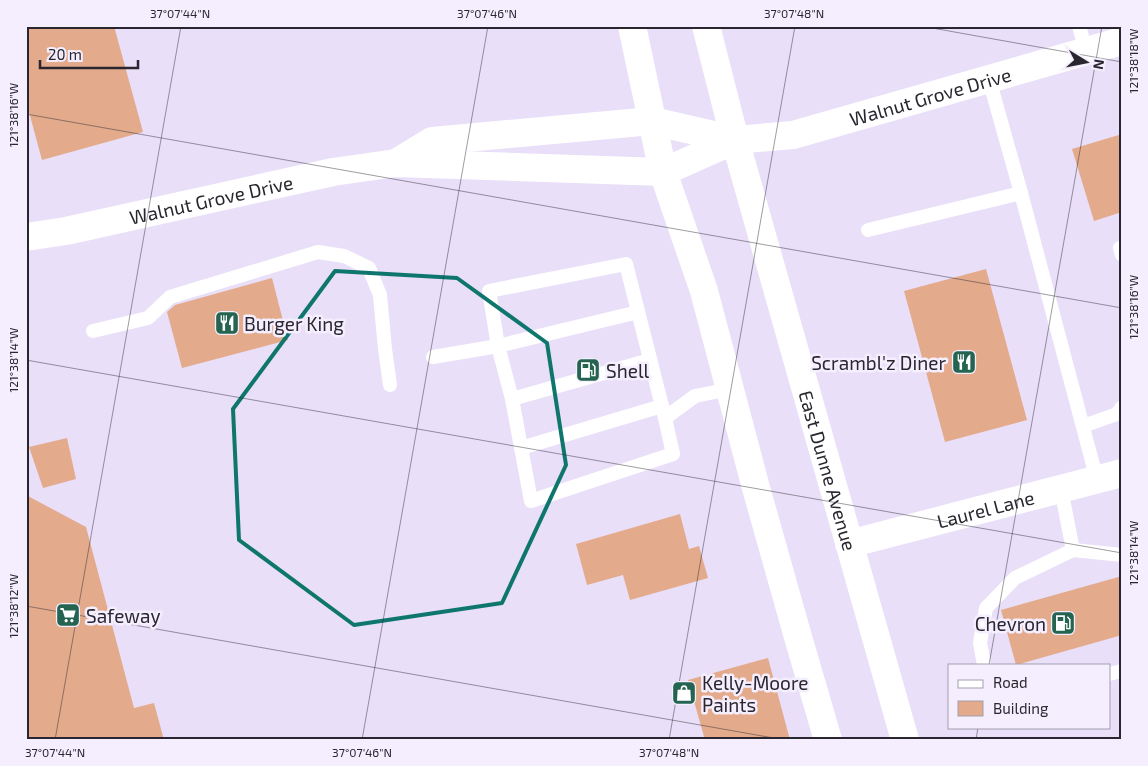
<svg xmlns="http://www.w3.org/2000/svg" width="1148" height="766" viewBox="0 0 1148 766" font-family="'Exo 2',sans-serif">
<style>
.building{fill:#e3aa8c}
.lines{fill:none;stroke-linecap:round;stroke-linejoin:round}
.lane{stroke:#fff;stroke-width:14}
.street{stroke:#fff;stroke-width:28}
.secondary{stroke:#fff;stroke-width:28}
.marked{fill:none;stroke:#0f766e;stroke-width:4;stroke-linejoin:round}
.ticks{fill:none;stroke:#29262f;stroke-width:1;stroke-opacity:0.45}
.labels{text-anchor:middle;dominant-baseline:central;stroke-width:5;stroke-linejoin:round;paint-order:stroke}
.street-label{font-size:19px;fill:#29262f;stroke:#f4eefe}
.poi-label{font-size:19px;fill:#29262f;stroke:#f4eefe;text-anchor:start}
.neatline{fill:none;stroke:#29262f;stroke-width:2}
.ticks-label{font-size:12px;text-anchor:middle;fill:#29262f}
</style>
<rect width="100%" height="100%" fill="#e9dff8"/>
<g class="building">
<polygon points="26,26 114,26 143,132 42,160 26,101"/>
<polygon points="1122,134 1122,212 1094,221 1072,149"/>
<polygon points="986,269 1027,420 945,442 904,291"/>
<polygon points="272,278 288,340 182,368 167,312 175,305"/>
<polygon points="67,438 76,479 43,488 29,447"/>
<polygon points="26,495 86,527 134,708 154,703 164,740 26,740"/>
<polygon points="680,514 689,549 699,546 708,578 630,600 623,575 587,585 576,544"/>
<polygon points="1122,576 1122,635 1016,665 1001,610"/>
<polygon points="768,658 790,740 705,740 688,680"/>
</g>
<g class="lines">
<g class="lane">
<polyline points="1079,26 1086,51"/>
<polyline points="989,79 1021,193"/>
<polyline points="868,230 1021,193 1097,480"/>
<polyline points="1120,248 1122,255"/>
<polyline points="93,331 148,318 170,297 318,252 344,256 369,268 380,295 385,349 390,385"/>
<polyline points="433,357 498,346 638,312"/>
<polyline points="512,399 650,360"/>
<polyline points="665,418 673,454 531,501 512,399 498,346 489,291 626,264 665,418 695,396 730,389"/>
<polyline points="1083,426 1117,414 1122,407"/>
<polyline points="521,448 662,406"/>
<polyline points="1073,550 1122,555"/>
<polyline points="984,665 980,643 986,608 1015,578 1073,550 1061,489"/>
<polyline points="1109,674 1122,671"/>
</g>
<g class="street">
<path id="s1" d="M396,163L432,141L652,121L735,140L793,135L1122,41"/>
<path id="s2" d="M26,237L66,231L333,172L396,163L663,172L735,140"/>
<path id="s3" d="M849,544L1122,473"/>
</g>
<g class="secondary">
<polyline points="632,26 663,172 704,291 756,488 798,637 828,740"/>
<path id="s4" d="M706,26L735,140L905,740"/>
</g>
</g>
<path class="marked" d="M335,271L457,278L547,343L566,465L502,603L354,625L239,540L233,409Z"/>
<path class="ticks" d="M921,26L1122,62M26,114L1122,308M26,360L1122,553M26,606L785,740M989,665L1102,26M55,740L181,26M362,740L488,26M669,740L795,26M976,740L978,727"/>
<defs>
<symbol id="restaurant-square" viewBox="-11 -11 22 22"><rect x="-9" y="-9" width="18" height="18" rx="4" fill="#256451" stroke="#f4eefe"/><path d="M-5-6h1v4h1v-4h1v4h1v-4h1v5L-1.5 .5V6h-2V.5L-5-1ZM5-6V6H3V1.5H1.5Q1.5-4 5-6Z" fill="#fff"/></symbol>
<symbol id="fuel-square" viewBox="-11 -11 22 22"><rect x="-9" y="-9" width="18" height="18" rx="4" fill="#256451" stroke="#f4eefe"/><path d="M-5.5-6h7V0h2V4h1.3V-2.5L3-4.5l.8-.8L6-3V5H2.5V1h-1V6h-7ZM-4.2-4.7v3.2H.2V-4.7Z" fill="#fff"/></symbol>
<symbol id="supermarket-square" viewBox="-11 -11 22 22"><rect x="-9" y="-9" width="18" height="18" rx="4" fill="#256451" stroke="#f4eefe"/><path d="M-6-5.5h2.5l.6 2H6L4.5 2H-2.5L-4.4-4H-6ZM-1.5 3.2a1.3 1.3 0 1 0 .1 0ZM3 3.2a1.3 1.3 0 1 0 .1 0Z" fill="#fff"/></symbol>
<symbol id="shop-square" viewBox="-11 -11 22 22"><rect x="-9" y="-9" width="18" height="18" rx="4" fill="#256451" stroke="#f4eefe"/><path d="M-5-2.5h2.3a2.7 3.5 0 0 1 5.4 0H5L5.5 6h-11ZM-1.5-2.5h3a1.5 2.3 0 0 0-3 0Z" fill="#fff"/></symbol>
</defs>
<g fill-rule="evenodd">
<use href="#restaurant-square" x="213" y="309" width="28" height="28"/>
<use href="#restaurant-square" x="950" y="348" width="28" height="28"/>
<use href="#fuel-square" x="574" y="356" width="28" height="28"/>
<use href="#supermarket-square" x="54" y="601" width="28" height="28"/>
<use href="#fuel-square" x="1049" y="609" width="28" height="28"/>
<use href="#shop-square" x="670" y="679" width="28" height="28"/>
</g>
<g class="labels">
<g class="street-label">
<text stroke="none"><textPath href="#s1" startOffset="549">Walnut Grove Drive</textPath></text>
<text stroke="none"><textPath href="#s2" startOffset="189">Walnut Grove Drive</textPath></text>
<text stroke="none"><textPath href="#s4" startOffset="461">East Dunne Avenue</textPath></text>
<text stroke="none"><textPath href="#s3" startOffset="141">Laurel Lane</textPath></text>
</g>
<g class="poi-label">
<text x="244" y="323">Burger King</text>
<text x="946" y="362" text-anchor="end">Scrambl'z Diner</text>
<text x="606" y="370">Shell</text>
<text x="86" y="615">Safeway</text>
<text x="1046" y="623" text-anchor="end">Chevron</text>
<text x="702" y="682">Kelly-Moore<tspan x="702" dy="22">Paints</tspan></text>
</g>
</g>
<rect width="1148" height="766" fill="none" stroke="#f4eefe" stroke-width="55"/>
<rect x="948" y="664" width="162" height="65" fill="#f4eefe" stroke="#a39eab"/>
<rect x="958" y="680" width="25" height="8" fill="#ffffff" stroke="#a39eab"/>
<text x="993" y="688" font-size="15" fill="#29262f">Road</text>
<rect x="958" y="701" width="25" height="15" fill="#e3aa8c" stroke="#a39eab"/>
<text x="993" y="714" font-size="15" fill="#29262f">Building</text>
<g transform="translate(1086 62) rotate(100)" stroke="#f4eefe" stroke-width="4" paint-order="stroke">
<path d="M0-4L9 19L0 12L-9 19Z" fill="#29262f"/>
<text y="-8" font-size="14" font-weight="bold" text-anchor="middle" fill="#29262f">N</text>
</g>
<path d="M40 60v8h98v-8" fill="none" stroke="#29262f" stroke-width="2.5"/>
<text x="48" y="60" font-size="15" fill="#29262f" stroke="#f4eefe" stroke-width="4" paint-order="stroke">20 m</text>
<rect x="28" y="28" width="1092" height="710" class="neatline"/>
<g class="ticks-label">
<text x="180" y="18">37°07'44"N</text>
<text x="487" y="18">37°07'46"N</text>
<text x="794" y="18">37°07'48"N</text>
<text transform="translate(1134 61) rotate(-90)" y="4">121°38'18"W</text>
<text transform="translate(14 115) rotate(-90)" y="4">121°38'16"W</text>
<text transform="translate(1134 307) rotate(-90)" y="4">121°38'16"W</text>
<text transform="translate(14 360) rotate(-90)" y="4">121°38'14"W</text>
<text transform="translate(1134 553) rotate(-90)" y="4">121°38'14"W</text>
<text transform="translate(14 606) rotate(-90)" y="4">121°38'12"W</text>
<text x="55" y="757">37°07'44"N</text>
<text x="362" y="757">37°07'46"N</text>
<text x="669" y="757">37°07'48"N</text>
</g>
</svg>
